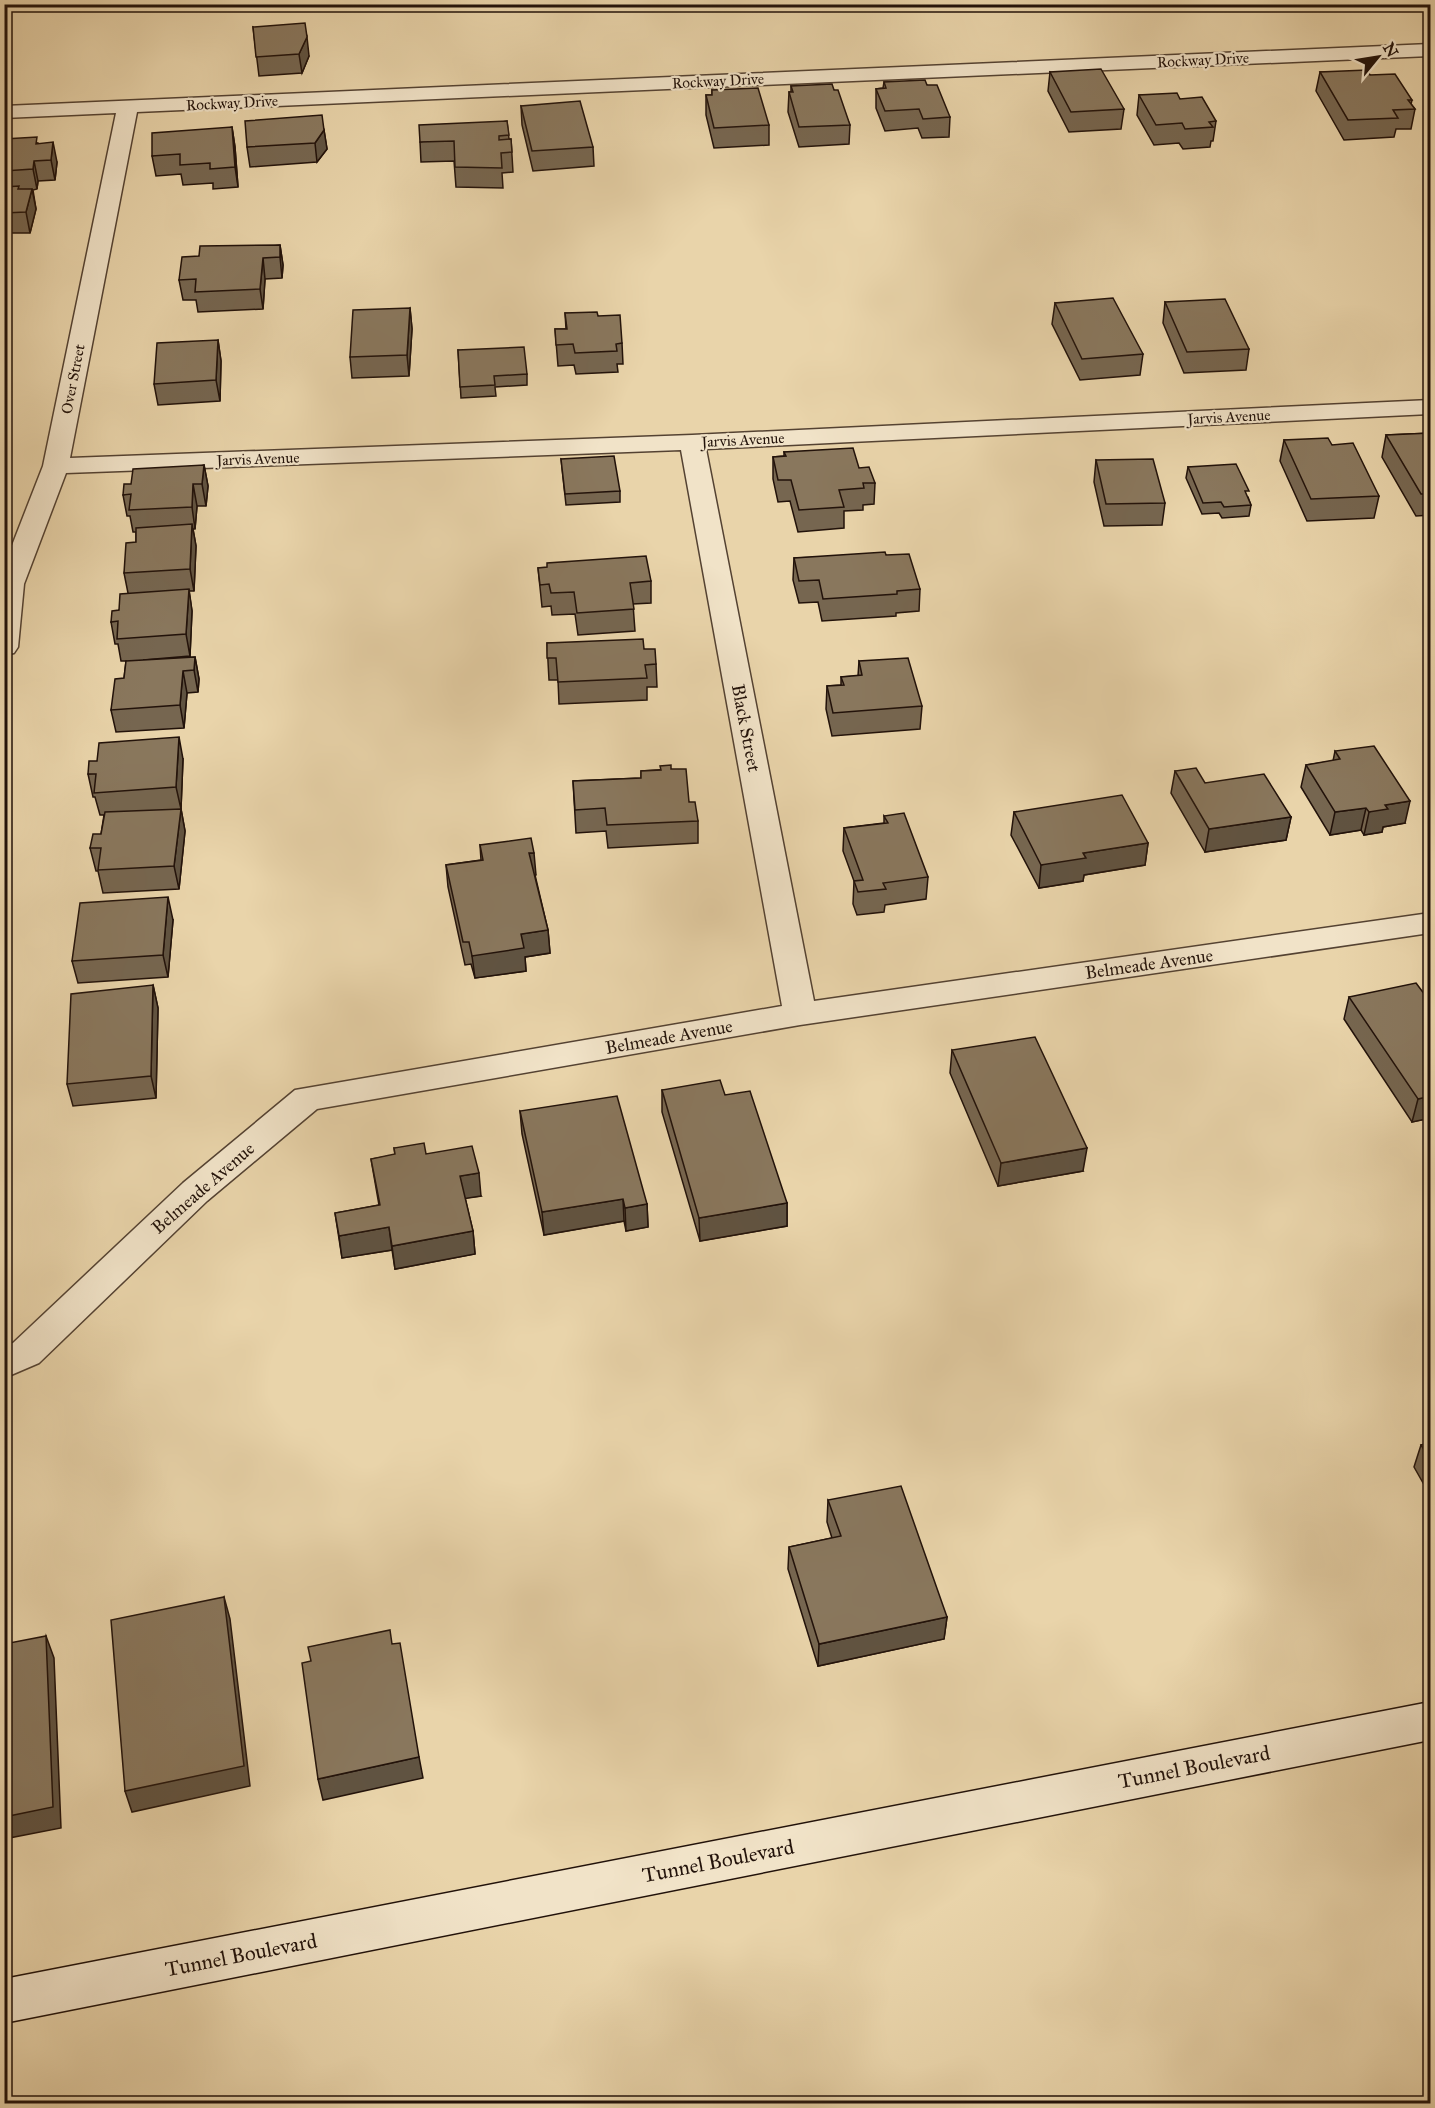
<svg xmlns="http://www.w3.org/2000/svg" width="1435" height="2108" viewBox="0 0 1435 2108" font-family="'IM FELL Great Primer',serif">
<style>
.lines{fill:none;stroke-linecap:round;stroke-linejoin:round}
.street-casing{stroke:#544232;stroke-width:3}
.secondary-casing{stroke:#22120a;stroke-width:3}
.street{fill:#f1e3c8;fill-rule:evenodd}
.secondary{fill:#f1e3c8;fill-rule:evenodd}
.wall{fill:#766650;stroke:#22120a;stroke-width:1.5}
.shaded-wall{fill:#605341;stroke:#22120a;stroke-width:1.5}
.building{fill:#89775d;stroke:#22120a;stroke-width:1.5}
.labels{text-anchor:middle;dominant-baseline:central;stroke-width:4.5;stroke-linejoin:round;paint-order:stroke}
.far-street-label{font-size:15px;fill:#22120a;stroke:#f1e3c8}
.street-label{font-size:18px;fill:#22120a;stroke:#f1e3c8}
.near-street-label{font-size:21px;fill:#22120a;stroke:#f1e3c8}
</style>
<rect width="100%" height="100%" fill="#e9d4aa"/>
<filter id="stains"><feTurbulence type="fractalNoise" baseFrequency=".00333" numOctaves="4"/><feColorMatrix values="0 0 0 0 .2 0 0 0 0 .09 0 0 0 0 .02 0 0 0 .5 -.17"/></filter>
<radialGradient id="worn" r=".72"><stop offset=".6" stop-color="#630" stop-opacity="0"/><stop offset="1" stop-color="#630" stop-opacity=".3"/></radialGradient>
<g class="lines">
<defs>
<polygon id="street" points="1430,44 1430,56 137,112 70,458 692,435 1430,400 1430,414 706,449 814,1001 1430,913 1430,933 800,1025 317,1109 207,1201 39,1363 4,1378 4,1346 13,1343 183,1183 295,1090 782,1006 681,450 66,473 24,584 18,647 14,653 4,655 4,566 43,466 116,113 4,118 4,106"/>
<polygon id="secondary" points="1430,1702 1430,1740 4,2023 4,1979"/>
</defs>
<use href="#street" class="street-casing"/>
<use href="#secondary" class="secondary-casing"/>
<use href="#street" class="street"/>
<use href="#secondary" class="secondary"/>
</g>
<g class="wall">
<polygon points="253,27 309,56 302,73 259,76"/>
<polygon points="1050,72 1124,109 1121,129 1069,132 1048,91"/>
<polygon points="1320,72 1370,75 1412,100 1411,104 1415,109 1411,129 1396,129 1394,137 1344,140 1316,91"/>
<polygon points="884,82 927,85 950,117 949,137 922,138 918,128 885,131 876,108 876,89 883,88"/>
<polygon points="791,86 834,90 850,125 849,144 799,147 788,112 789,92 791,92"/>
<polygon points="712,90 769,125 769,145 714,148 706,115 706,95 712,95"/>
<polygon points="1139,95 1180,99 1216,121 1213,141 1211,141 1210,147 1183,149 1179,143 1154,145 1137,115"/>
<polygon points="521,106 593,147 594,166 533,171 522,125"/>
<polygon points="507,121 509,139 511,139 513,172 502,173 503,188 456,187 454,161 421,162 420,142"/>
<polygon points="232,127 235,147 238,187 213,189 213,183 183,185 181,174 156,176 152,156"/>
<polygon points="324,130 327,149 317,162 250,167 247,147"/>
<polygon points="4,139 38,143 57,162 55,180 38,181 37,189 33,190 36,209 30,233 4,233"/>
<polygon points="280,245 283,265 282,278 265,279 263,309 198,312 196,300 183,300 179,280 199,256"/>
<polygon points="1165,302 1249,349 1246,370 1184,373 1163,323"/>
<polygon points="1055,303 1143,354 1140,375 1080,380 1052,324"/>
<polygon points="410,308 412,329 409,376 352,378 350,357"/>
<polygon points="565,313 598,316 622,343 623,364 617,364 618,372 576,374 574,365 558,366 555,329 566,329"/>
<polygon points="218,340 221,361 220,401 158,405 154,384"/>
<polygon points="458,350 527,374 527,385 495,387 496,396 461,398"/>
<polygon points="1431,433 1431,515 1416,516 1382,457 1386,435"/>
<polygon points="1284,440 1332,445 1379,496 1374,518 1307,521 1280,461"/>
<polygon points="784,452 859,468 875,483 874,504 863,505 863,510 844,511 844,528 798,532 790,501 778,502 773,479 773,457 784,456"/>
<polygon points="561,459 620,491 620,502 566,505"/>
<polygon points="1096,460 1165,503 1162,525 1104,526 1094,482"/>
<polygon points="204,465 208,486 206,506 197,506 195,529 193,529 196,546 194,591 189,591 192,611 190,656 143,660 195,657 199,679 198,692 187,693 184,728 116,732 111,710 124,678 126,661 121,661 118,644 115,644 111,622 119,610 128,593 124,573 136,542 136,532 133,532 130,516 127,516 123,495"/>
<polygon points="1188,467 1248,497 1251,505 1249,516 1222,518 1219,513 1202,514 1186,478"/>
<polygon points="886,555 920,589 919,611 896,613 896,616 822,621 818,602 799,603 793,580 794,558"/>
<polygon points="538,568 651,581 651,603 633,604 635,631 578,635 575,614 552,615 551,606 542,607"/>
<polygon points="547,643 644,649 656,664 657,687 647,687 647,700 559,704 558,680 549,680"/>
<polygon points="859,661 922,706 920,729 832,736 826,709 827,686 841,685 841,677 858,676"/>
<polygon points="1430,734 1431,734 1431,766 1424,757"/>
<polygon points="1335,751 1405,823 1383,827 1382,832 1364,835 1361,830 1330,835 1301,787 1306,765 1333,761"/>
<polygon points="183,759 181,809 185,831 179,889 103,893 98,871 96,871 90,848 101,834 104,815 100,815 95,797 93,797 88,774"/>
<polygon points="671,769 689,802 698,821 698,843 608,848 606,831 576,833 573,781 641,778 641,771"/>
<polygon points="1175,771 1291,817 1286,840 1205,852 1171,793"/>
<polygon points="1014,812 1148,843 1145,865 1084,875 1083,881 1039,888 1011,835"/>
<polygon points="884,816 928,877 926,899 885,905 884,912 857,915 853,904 854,881 843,851 844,828 884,823"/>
<polygon points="480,845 536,875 535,875 548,930 550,953 525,957 526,971 475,978 471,964 465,965 448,887 446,865 481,860"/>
<polygon points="173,920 168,977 78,983 72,961"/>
<polygon points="153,985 158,1008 156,1098 73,1106 67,1084"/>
<polygon points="1349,997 1431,1003 1431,1118 1412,1122 1344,1019"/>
<polygon points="952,1050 1083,1171 998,1186 950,1073"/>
<polygon points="662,1090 725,1095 787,1203 787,1226 700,1241 662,1112"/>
<polygon points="520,1111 647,1204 648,1227 626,1231 624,1221 544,1235 522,1134"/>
<polygon points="394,1148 426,1154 481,1196 465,1198 473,1231 475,1254 395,1269 392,1250 342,1258 335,1213 379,1205 371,1159 395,1155"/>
<polygon points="1431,1443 1431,1497 1414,1467 1421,1445"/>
<polygon points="828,1500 947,1617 944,1639 818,1666 788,1569 789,1547 832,1538 827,1522"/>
</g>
<g class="shaded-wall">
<polygon points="307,37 309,56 302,73 299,54"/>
<polygon points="232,127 235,147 238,187 235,167"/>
<polygon points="324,130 327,149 317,162 315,143"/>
<polygon points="53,142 57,162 55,180 51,160"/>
<polygon points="34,161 38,181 37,189 33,169"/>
<polygon points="32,189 36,209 30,233 26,212"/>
<polygon points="280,245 283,265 282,278 280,257"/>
<polygon points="263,258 265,279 263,309 260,289"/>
<polygon points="410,308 412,329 409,376 407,355"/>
<polygon points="218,340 221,361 220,401 216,380"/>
<polygon points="204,465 208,486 206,506 202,484"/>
<polygon points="193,484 197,506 195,529 192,507"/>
<polygon points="192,524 196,546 194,591 190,569"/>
<polygon points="189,589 192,611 190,656 186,634"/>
<polygon points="195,657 199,679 198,692 194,670"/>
<polygon points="183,671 187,693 184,728 180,705"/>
<polygon points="179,737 183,759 181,809 176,787"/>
<polygon points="1410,801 1405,823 1383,827 1382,832 1364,835 1369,812 1385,805"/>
<polygon points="1366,808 1361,830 1330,835 1335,812"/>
<polygon points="181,809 185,831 179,889 174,866"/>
<polygon points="1291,817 1286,840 1205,852 1209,829"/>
<polygon points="1148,843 1145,865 1084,875 1083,881 1039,888 1041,865 1083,853"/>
<polygon points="529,853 534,853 536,875 531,876"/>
<polygon points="168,897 173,920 168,977 163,955"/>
<polygon points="548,930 550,953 525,957 526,971 475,978 472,956 521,934"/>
<polygon points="153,985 158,1008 156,1098 151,1076"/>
<polygon points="1431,1096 1431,1118 1412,1122 1418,1099"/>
<polygon points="1087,1148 1083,1171 998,1186 1001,1163"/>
<polygon points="479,1173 481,1196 462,1199 460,1176"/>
<polygon points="623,1199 624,1221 544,1235 542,1212"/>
<polygon points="787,1203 787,1226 700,1241 699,1218"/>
<polygon points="647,1204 648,1227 626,1231 625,1208"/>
<polygon points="389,1227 392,1250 342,1258 339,1236"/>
<polygon points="473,1231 475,1254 395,1269 392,1246"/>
<polygon points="224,1597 230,1619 250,1786 132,1812 125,1791"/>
<polygon points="947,1617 944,1639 818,1666 819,1644"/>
<polygon points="4,1625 9,1637 10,1666 4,1652"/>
<polygon points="46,1636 54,1658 61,1828 4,1839 4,1817"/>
<polygon points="419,1757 423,1778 323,1800 318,1779"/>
</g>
<g class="building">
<polygon points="305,23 307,37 299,54 256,57 253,27"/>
<polygon points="1101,69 1124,109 1071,112 1050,72"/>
<polygon points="1367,70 1370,75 1395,74 1412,100 1408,100 1415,109 1393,110 1398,118 1348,120 1320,72"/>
<polygon points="925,80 927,85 937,85 950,117 923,119 919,109 885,111 876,89 886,88 884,82"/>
<polygon points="832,84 834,90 838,90 850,125 799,127 789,92 793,92 791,86"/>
<polygon points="758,88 769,125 714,128 706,95 712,95 712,90"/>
<polygon points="1177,93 1180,99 1202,97 1216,121 1209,122 1213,127 1185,129 1182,123 1156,125 1139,95"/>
<polygon points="580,101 593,147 532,151 521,106"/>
<polygon points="322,115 324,130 315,143 247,147 245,121"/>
<polygon points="507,121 509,135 499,136 499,140 511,139 512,152 501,153 502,168 455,167 454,141 420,142 419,125"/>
<polygon points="232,127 235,167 210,169 210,163 180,165 180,154 152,156 152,133"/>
<polygon points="37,137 36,144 53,142 51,160 34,161 33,169 4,171 4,139"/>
<polygon points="19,186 18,189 32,189 26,212 4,213 4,187"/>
<polygon points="280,245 280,257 263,258 260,289 195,292 196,279 179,280 182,257 199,256 200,246"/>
<polygon points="1113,298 1143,354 1082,359 1055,303"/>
<polygon points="1225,299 1249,349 1187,352 1165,302"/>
<polygon points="410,308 407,355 350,357 353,310"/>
<polygon points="597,312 598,316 620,315 622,343 616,344 617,351 575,353 573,344 556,345 555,329 567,329 565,313"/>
<polygon points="218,340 216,380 154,384 157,343"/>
<polygon points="524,347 527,374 494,376 495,385 460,387 458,350"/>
<polygon points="1431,433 1431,494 1421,494 1386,435"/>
<polygon points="1328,438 1332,445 1353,443 1379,496 1311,499 1284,440"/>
<polygon points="853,448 859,468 869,467 875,483 863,483 864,488 839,490 844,507 799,510 791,480 778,480 773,457 786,456 784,452"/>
<polygon points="614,456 620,491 565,494 561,459"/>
<polygon points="1153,459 1165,503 1106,504 1096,460"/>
<polygon points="1236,464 1249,491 1245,491 1251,505 1224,507 1221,502 1203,503 1188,467"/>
<polygon points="204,465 202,484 193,484 192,507 129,510 131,494 123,495 124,484 131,484 133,469"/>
<polygon points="192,524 190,569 124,573 126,543 136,542 136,528"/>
<polygon points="885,552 886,555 909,554 920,589 897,591 897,594 823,599 819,580 799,581 794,558"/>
<polygon points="646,556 651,581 630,583 634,609 577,613 574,592 551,593 549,584 540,585 538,568 547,567 547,563"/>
<polygon points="189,589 186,634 117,639 118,621 111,622 112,611 119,610 120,594"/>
<polygon points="643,639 644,649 655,649 656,664 645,665 647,678 558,682 556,658 547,658 547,643"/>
<polygon points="195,657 194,670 183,671 180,705 111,710 115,679 124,678 126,661"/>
<polygon points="908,658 922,706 833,713 827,686 844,685 841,677 862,675 859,661"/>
<polygon points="179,737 176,787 94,793 96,774 88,774 89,761 97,761 99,743"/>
<polygon points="1374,746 1410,801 1385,805 1388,809 1369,812 1366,808 1335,812 1306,765 1340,759 1335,751"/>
<polygon points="671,765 671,769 686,769 689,802 695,802 698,821 607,825 605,808 575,810 573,781 641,778 641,771 661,770 660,766"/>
<polygon points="1196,768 1205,783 1264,774 1291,817 1209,829 1175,771"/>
<polygon points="1122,795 1148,843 1083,853 1086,858 1041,865 1014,812"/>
<polygon points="181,809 174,866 98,870 101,848 90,848 93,834 101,834 105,812"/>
<polygon points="904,813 928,877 883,883 886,889 858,892 854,881 863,880 844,828 888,823 884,816"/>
<polygon points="531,838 534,853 529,853 548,930 521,934 524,948 472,956 469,942 463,942 446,865 483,860 480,845"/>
<polygon points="168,897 163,955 72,961 80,903"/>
<polygon points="1416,983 1431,1003 1431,1096 1418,1099 1349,997"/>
<polygon points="153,985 151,1076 67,1084 71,994"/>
<polygon points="1035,1037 1087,1148 1001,1163 952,1050"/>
<polygon points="720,1080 725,1095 750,1091 787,1203 699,1218 662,1090"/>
<polygon points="617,1096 647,1204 625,1208 623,1199 542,1212 520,1111"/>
<polygon points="424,1143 426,1154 472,1146 479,1173 460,1176 473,1231 392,1246 389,1227 339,1236 335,1213 380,1205 371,1159 395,1154 394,1148"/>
<polygon points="1431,1443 1431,1461 1421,1445"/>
<polygon points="901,1486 947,1617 819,1644 789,1547 841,1536 828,1500"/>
<polygon points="224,1597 244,1766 125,1791 111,1620"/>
<polygon points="390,1630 392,1644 400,1643 419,1757 318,1779 302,1663 311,1661 308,1647"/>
<polygon points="46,1636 53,1807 4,1817 4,1644"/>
</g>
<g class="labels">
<g class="far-street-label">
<text transform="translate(1203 60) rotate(-3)">Rockway Drive</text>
<text transform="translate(718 81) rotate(-3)">Rockway Drive</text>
<text transform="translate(232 103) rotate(-3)">Rockway Drive</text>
<text transform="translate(73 379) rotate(-79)">Over Street</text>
<text transform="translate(1229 417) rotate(-3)">Jarvis Avenue</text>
<text transform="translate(743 440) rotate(-3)">Jarvis Avenue</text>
<text transform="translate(258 459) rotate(-2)">Jarvis Avenue</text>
</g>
<g class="street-label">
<text transform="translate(746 728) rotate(79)">Black Street</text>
<text transform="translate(1149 964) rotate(-8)">Belmeade Avenue</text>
<text transform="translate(669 1037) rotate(-10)">Belmeade Avenue</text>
<text transform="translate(203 1188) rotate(-41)">Belmeade Avenue</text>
</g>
<g class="near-street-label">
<text transform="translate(1194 1767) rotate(-11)">Tunnel Boulevard</text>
<text transform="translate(718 1861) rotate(-11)">Tunnel Boulevard</text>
<text transform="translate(241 1955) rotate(-11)">Tunnel Boulevard</text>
</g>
</g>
<rect width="1435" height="2108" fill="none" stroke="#e9d4aa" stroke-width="24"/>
<rect x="6" y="6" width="1423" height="2096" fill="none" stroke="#22120a" stroke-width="3"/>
<rect x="12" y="12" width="1411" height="2084" fill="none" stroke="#22120a" stroke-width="1.5"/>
<g transform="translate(1378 57) rotate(60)" stroke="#f1e3c8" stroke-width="4.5" paint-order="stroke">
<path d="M0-4.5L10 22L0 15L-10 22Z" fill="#22120a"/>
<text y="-9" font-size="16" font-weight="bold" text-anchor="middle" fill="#22120a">N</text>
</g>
<rect width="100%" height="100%" filter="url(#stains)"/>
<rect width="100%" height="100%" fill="url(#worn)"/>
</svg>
